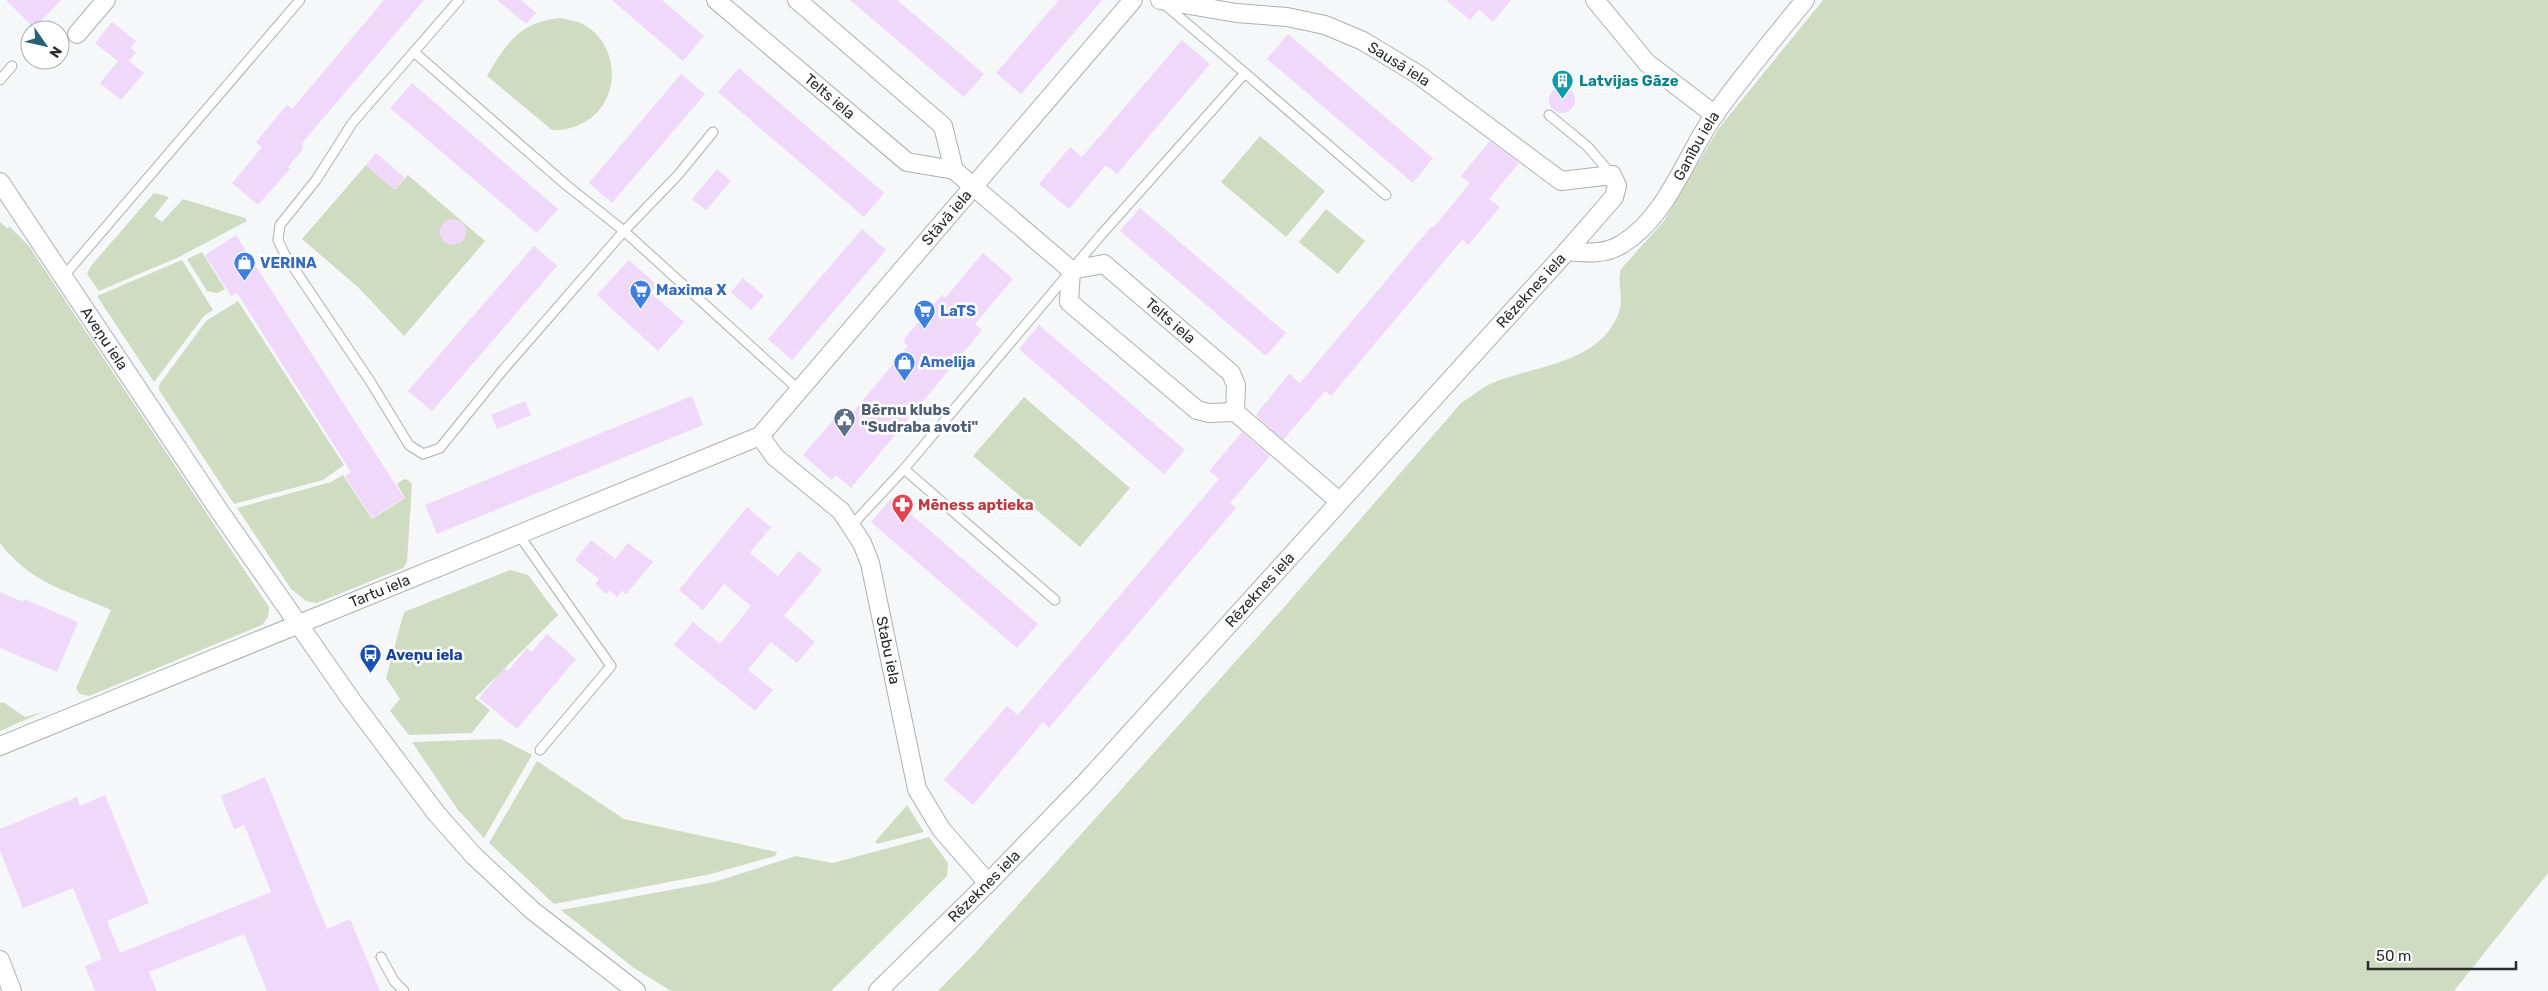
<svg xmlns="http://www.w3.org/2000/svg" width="2548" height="991" viewBox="0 0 2548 991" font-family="Rubik,sans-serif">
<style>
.green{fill:#d0dcc1}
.building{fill:#f0d8fa}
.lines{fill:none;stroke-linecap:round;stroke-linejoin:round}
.service-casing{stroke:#adb0b1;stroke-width:11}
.minor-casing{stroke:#adb0b1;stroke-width:20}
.service{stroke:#fff;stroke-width:9}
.minor{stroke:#fff;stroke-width:18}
.labels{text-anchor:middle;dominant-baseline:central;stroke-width:5;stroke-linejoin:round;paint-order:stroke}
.street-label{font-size:15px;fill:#2b2c2d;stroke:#fff}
.culture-label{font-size:15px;font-weight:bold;fill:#0d838f;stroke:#fff;text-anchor:start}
.shop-label{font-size:15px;font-weight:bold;fill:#366cbe;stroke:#fff;text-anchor:start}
.service-label{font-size:15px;font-weight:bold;fill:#4e5e75;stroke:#fff;text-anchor:start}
.health-label{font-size:15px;font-weight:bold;fill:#be3a42;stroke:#fff;text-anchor:start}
.transit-label{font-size:15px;font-weight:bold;fill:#164399;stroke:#fff;text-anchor:start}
</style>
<rect width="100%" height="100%" fill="#f5f7f9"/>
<g class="green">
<path d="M1823,0H2548V873L2454,991H938L975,953L1286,605L1461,403C1471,397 1480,389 1490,384C1531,366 1592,365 1615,321C1627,299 1616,288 1621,269L1664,221L1719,128Z"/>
<path d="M562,18C568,20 576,21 581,23C623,44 622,107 579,125C571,129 561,130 552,130L487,76C507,42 521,21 562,18Z"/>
<polygon points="1260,136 1325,191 1286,237 1221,182"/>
<polygon points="366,165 395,190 408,175 485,241 404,336 359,288 302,239"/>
<polygon points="154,193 169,197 154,216 162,222 183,199 245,218 247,221 179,257 99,291 87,274 91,266"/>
<polygon points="1326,209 1365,241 1338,274 1299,242"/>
<path d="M0,222L8,229L9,226L29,246L269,607L268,617L262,625L89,696L80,694L76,688L111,610C68,591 30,583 0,543Z"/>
<polygon points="202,252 225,289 217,293 207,291 187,259"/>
<polygon points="182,260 213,310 204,316 154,382 97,296"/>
<polygon points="238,301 344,465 323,480 234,504 159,390 159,385 206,321"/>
<polygon points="1024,397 1130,488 1080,547 973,456"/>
<polygon points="343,475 372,519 405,498 397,484 404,479 408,480 412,484 407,562 403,568 317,603 306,601 291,589 237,508 331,482"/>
<polygon points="510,570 528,575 558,615 475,698 490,710 472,733 409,735 390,711 400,699 386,678 404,612"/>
<polygon points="3,702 25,717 43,712 0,731 0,703"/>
<polygon points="501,739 532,755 484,838 458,810 412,742"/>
<polygon points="537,761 624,819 777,852 775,856 711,874 554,904 489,843"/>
<polygon points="907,805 924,832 877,844 875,842"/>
<polygon points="929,837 948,863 947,876 831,991 671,991 634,968 561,910 714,882 796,856 833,863"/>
</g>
<g class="building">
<polygon points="6,0 61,0 34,28"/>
<polygon points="384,0 424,0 302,143 303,149 288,167 290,169 258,205 232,183 262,147 256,142 287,105 292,109"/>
<polygon points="497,0 521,0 536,13 526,24"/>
<polygon points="612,0 662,0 704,36 683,61"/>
<polygon points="850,0 897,0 984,74 964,97"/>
<polygon points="1059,0 1102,0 1021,94 996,73"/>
<polygon points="1446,0 1511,0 1493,22 1479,9 1470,20"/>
<polygon points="112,22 136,41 130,48 136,53 129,61 144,73 121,100 100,83 118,61 95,43"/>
<polygon points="1288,34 1433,158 1413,183 1267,59"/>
<polygon points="1182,40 1210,64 1117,174 1106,165 1069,209 1039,184 1070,147 1082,157"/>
<polygon points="739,68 884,193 864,217 718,92"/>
<polygon points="681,74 705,94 612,203 589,183"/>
<polygon points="412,83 558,209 537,233 390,108"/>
<circle cx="1562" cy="100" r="13"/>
<polygon points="1490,141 1519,163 1489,199 1500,207 1468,245 1462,240 1331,396 1325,391 1283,440 1256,416 1258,412 1289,374 1300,383 1431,227 1433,228 1470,183 1461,176"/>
<polygon points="376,153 405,178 395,190 366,165"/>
<polygon points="717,169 731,181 706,210 692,199"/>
<polygon points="1140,208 1286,333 1266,356 1120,231"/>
<circle cx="453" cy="232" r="13"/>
<polygon points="862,229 886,250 792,360 768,339"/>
<polygon points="236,235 404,498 372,518 345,476 351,472 237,293 231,296 205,255"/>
<polygon points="534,246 557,266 432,411 408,391"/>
<polygon points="983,253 1013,279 975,324 982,330 851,488 836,475 832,480 803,455 836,417 844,423 908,346 903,341 909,333 942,295 945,298"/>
<polygon points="629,260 657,285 650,292 684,322 658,351 597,295"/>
<polygon points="743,278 764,296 751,310 731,292"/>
<polygon points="1039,325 1185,450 1164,474 1019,349"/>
<polygon points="692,396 703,425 437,534 425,505"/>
<polygon points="525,401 531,415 497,429 491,415"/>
<polygon points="1242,432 1270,456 1230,503 1236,508 1049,728 1043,722 973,805 944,780 1007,706 1018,715 1219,479 1209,471"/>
<polygon points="892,498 1038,624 1017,648 871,522"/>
<polygon points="747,507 771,527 750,553 778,576 799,551 822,570 784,616 815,642 797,663 771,642 748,670 773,690 755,711 674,645 693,622 720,644 751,606 724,584 703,610 679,590"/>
<polygon points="591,540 615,559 628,543 653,562 626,594 622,591 617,597 609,590 606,594 595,584 599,579 575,560"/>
<polygon points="0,592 23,602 24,599 78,622 57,672 0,648"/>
<polygon points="547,634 576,659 517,729 479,698 504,668 508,671 527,648 532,652"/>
<polygon points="265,777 327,929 350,919 380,991 267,991 244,934 149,972 157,991 95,991 85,966 102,959 73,888 23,908 0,851 0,829 77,797 80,806 105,795 149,903 107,921 120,953 271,892 244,825 234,829 221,796"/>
</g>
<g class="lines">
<defs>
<g id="service">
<polyline points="459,0 353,122 316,180 280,225 278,240 285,255 370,381 409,445 423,454 440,448 503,370 624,231 678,175 713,132"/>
<polyline points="414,52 565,184 624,231 799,390"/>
<polyline points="1245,73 1386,195"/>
<polyline points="0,80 12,66"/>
<polyline points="1549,115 1587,146 1612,175"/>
<polyline points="63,277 300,0"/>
<polyline points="904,469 1055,600"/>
<polyline points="852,525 904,469 1101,235 1245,73 1163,3"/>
<polyline points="519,535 611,666 540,750"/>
<polyline points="381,957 394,981 404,991"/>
</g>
<g id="minor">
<path id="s1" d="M716,0L907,162L954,170L1071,270"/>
<polyline points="797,0 943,126 954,170"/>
<polyline points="1595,0 1647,63 1715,115"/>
<polyline points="77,34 106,0"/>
<path id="s2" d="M0,182L218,509L352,701L436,813L474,856L533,911L636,991"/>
<path id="s3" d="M1567,251C1587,253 1605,255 1622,244C1668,216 1686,155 1715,114C1743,75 1775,37 1805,0"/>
<polyline points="1071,270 1069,302 1197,410 1209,413 1235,412 1339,501"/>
<path id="s4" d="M1071,270L1104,264L1231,373L1236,385L1235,412"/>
<path id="s5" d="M760,436L775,457L841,511L862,543L870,563L917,789L941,829L988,883"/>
<path id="s6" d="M0,746L760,436L1133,0"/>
<polyline points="0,960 12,991"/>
<path id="s7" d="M878,991L988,883L1085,783L1567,251L1614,197L1617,186L1612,175L1561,181L1419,75L1363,41L1325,25L1287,17L1236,13L1160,0"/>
</g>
</defs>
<use href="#service" class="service-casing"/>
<use href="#minor" class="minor-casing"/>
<use href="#service" class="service"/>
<use href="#minor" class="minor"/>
</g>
<defs>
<symbol id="building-pin" viewBox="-11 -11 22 30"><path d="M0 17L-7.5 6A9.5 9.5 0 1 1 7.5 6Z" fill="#0f9aa8" stroke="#fff"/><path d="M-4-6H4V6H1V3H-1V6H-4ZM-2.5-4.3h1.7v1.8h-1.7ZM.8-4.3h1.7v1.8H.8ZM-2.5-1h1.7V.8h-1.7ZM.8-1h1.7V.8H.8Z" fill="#fff"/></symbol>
<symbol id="shop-pin" viewBox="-11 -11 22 30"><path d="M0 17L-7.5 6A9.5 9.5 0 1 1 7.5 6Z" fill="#3f7fe0" stroke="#fff"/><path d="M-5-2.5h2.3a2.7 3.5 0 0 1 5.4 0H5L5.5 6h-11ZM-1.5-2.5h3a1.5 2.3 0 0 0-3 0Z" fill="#fff"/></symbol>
<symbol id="supermarket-pin" viewBox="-11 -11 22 30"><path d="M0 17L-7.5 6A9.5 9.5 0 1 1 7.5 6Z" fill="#3f7fe0" stroke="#fff"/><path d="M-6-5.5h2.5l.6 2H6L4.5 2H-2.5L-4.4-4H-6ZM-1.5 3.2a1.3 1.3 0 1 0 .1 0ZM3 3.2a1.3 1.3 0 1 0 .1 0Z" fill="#fff"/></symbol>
<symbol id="civic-pin" viewBox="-11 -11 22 30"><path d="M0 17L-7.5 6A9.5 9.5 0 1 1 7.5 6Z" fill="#5c6f8a" stroke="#fff"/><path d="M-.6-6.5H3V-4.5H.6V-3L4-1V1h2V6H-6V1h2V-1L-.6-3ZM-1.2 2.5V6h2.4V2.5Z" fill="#fff"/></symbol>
<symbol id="pharmacy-pin" viewBox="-11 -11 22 30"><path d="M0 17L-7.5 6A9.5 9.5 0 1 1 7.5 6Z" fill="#e0444e" stroke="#fff"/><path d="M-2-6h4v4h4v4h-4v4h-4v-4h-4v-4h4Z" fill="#fff"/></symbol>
<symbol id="bus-pin" viewBox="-11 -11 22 30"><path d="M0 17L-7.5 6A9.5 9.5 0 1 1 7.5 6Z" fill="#1a4fb4" stroke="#fff"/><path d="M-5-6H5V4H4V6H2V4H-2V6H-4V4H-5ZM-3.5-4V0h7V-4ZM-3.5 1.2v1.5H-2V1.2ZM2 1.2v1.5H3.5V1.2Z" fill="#fff"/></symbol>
</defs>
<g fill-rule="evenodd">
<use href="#building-pin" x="1550" y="68" width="25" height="34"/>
<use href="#shop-pin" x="232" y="250" width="25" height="34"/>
<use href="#supermarket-pin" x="628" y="278" width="25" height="34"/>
<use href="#supermarket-pin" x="912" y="298" width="25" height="34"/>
<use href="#shop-pin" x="892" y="350" width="25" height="34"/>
<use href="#civic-pin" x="832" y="406" width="25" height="34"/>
<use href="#pharmacy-pin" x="890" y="492" width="25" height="34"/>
<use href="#bus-pin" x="358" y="642" width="25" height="34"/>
</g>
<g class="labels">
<g class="street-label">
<text transform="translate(1399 64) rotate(32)">Sausā iela</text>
<text stroke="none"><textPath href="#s1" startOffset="149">Telts iela</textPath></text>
<text stroke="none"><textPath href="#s3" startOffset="181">Ganību iela</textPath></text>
<text stroke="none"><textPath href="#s6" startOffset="1108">Stāvā iela</textPath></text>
<text stroke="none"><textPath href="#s7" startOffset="958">Rēzeknes iela</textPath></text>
<text stroke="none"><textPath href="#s4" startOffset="121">Telts iela</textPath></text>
<text stroke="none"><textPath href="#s2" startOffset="188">Aveņu iela</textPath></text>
<text stroke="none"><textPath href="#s7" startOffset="554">Rēzeknes iela</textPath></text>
<text stroke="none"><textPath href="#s6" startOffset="410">Tartu iela</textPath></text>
<text stroke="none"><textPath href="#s5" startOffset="260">Stabu iela</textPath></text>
<text stroke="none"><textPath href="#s7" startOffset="149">Rēzeknes iela</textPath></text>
</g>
<g class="culture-label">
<text x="1579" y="81">Latvijas Gāze</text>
</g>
<g class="shop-label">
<text x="260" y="263">VERINA</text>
<text x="656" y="290">Maxima X</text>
<text x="940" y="311">LaTS</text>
<text x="920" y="362">Amelija</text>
</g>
<g class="service-label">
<text x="861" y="410">Bērnu klubs<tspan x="861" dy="17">"Sudraba avoti"</tspan></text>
</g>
<g class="health-label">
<text x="918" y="505">Mēness aptieka</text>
</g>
<g class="transit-label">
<text x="386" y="655">Aveņu iela</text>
</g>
</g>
<g transform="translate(45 45) rotate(124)"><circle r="24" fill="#ffffff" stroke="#aaabab"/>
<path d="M0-4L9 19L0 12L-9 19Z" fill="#276079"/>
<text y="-8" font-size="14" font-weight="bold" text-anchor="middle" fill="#2b2c2d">N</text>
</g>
<path d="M2368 961v8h148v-8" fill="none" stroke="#2b2c2d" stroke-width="2.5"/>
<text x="2376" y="961" font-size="15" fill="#2b2c2d" stroke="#ffffff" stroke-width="4" paint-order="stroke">50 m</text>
</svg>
